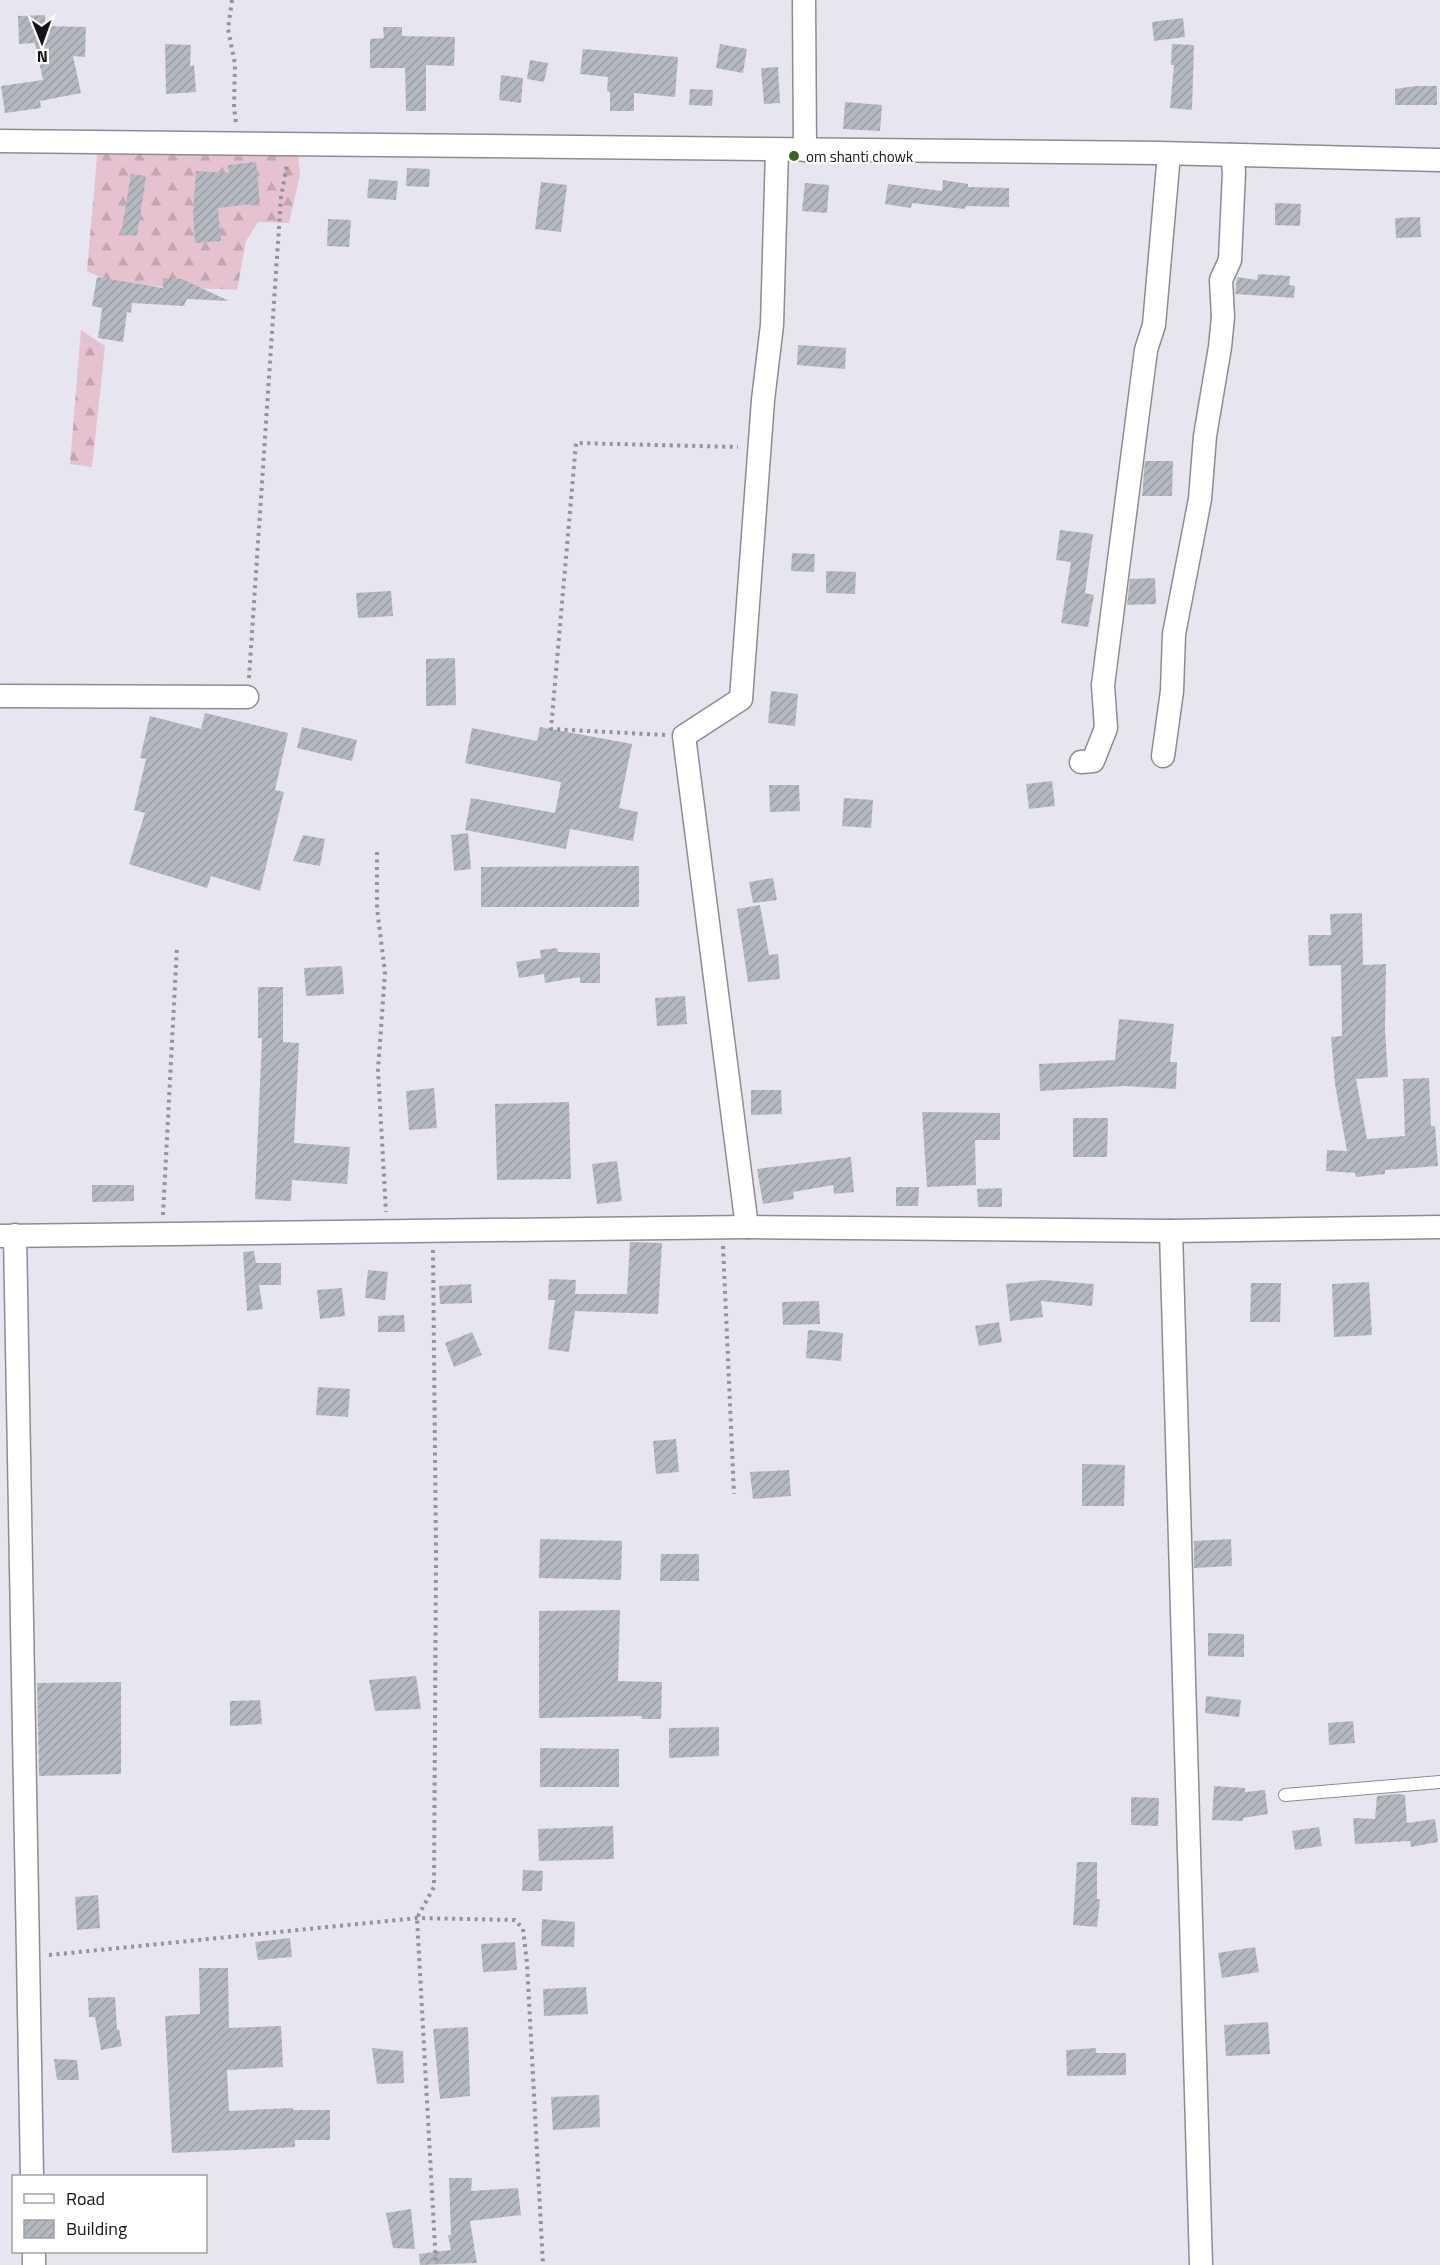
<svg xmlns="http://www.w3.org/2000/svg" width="1440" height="2265" viewBox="0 0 1440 2265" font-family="'Titillium Web',sans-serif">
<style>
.forest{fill:url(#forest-firs)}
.building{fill:url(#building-hatch)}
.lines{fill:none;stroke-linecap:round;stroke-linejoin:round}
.service-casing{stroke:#8d8c94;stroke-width:14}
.minor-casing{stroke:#8d8c94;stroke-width:25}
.path{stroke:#94939a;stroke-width:4;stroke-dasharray:3 4.5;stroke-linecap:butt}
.service{stroke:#fff;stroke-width:12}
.minor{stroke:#fff;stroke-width:22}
.poi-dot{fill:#3b6420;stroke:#fff;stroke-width:2}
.labels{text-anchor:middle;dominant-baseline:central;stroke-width:4.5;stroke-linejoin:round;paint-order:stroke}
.poi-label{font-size:15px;fill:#141317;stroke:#fff;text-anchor:start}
</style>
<defs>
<pattern id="forest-firs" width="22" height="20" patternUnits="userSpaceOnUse" patternTransform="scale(1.5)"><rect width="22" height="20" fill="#e6c2d0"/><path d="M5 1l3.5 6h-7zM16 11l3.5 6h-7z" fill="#c4a6b2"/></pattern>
<pattern id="building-hatch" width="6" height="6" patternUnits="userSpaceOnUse" patternTransform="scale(1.5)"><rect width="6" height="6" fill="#b4b9c1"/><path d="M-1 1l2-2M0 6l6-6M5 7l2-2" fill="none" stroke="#9a9ea5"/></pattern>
</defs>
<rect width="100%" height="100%" fill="#e7e5ef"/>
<g class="forest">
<path d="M98,146L297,147L300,175L289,223L258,222L246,241L237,290C197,287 120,290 87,271Z"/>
<polygon points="81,330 105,346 92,467 70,464"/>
</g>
<g class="building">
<polygon points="45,15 45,26 86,27 85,57 73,56 81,93 40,101 41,108 5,113 1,86 43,80 35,43 19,44 18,16"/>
<polygon points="1183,18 1185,37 1154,41 1152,22"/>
<polygon points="383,27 402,27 402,36 455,37 454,66 426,65 426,111 406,111 405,68 370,68 370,39 384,38"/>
<polygon points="165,44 191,45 190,66 194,65 196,92 166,94"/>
<polygon points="720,44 747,49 743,73 716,68"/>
<polygon points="1172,44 1194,45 1192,110 1170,108 1174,65 1171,65"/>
<polygon points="583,49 678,57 675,97 634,93 634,111 610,111 610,92 607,91 608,77 580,74"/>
<polygon points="530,60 548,63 544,82 527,79"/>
<polygon points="778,67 780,103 764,104 761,68"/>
<polygon points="501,75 523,78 521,103 499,100"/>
<polygon points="1416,86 1437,86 1437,105 1395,105 1395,89"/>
<polygon points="690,89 713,90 712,106 689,105"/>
<polygon points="845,102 882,105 880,131 843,129"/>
<polygon points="256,162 260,203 218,208 221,241 195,243 193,214 196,171 229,173 228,165"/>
<polygon points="407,168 430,169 429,187 406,186"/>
<polygon points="131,174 146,176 137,236 121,234"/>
<polygon points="369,179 398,181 396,200 367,198"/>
<polygon points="943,180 968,184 968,187 1009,188 1009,207 966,206 965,209 912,203 911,208 885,204 888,184 942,191"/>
<polygon points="541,182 567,185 561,232 535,229"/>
<polygon points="805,183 829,185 827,213 802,211"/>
<polygon points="1275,203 1301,204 1300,226 1275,225"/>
<polygon points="1420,217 1421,237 1396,238 1395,218"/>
<polygon points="328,219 351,220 349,247 327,246"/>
<polygon points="1258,274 1290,276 1289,285 1295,286 1294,298 1235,294 1237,277 1257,280"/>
<polygon points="97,277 163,288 163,278 182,279 229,301 187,299 184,306 132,303 131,313 127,312 123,342 98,338 102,308 92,306"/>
<polygon points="798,345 846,348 845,369 797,365"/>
<polygon points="1145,461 1173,461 1172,496 1142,496"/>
<polygon points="1060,530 1093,534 1085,593 1094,595 1088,627 1061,623 1071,562 1056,560"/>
<polygon points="792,553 815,554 814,572 791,571"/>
<polygon points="826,571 856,572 855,594 826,593"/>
<polygon points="1155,578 1156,604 1127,605 1130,579"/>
<polygon points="391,591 393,616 358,618 356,593"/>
<polygon points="455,658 456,705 426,706 426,659"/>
<polygon points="771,691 798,694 795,726 768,723"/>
<polygon points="205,713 288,733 275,790 284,792 260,891 211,876 207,888 129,864 145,813 134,810 146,759 140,758 150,716 201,729"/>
<polygon points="302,727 357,740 352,761 297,748"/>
<polygon points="540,727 632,744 619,808 638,812 633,841 570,829 566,849 465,830 471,798 555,813 561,782 465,763 472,728 537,741"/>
<polygon points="1052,781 1055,806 1029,809 1026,784"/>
<polygon points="769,785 799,785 800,811 770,812"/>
<polygon points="844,798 873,800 871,828 842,826"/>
<polygon points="468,833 471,869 454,871 451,835"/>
<polygon points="303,835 325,839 320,866 293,861"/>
<polygon points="639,866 639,907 481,907 481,867"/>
<polygon points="773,878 777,900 753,903 749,882"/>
<polygon points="760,905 769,955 778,954 780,979 748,982 737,909"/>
<polygon points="1362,913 1363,965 1386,964 1385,1031 1388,1077 1356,1079 1367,1139 1405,1136 1403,1079 1429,1078 1431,1126 1435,1126 1438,1166 1385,1170 1385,1174 1356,1177 1355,1173 1326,1171 1327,1150 1347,1151 1335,1084 1331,1037 1342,1036 1341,965 1309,966 1308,935 1331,935 1330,914"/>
<polygon points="557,948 558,952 600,953 600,983 580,983 580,977 545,983 544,974 519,978 516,962 541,958 540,950"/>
<polygon points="342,966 344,994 306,996 304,968"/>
<polygon points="258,987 283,987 283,1042 299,1043 294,1143 350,1147 347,1184 292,1180 291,1201 255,1199 262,1038 258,1038"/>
<polygon points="685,996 687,1024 657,1026 655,998"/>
<polygon points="1119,1019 1174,1024 1170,1062 1177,1062 1176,1089 1125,1086 1040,1091 1039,1064 1115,1060"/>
<polygon points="434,1088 437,1128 409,1130 406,1091"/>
<polygon points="751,1090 781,1090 782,1114 751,1115"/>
<polygon points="569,1102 571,1179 497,1180 495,1104"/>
<polygon points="922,1112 1000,1113 1000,1140 975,1140 976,1185 927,1187"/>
<polygon points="1073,1118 1108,1118 1107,1157 1073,1157"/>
<polygon points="851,1157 854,1192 834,1194 833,1185 793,1192 794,1199 763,1204 757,1169"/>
<polygon points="617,1161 622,1201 597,1204 592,1164"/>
<polygon points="92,1185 134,1185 134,1201 92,1202"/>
<polygon points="896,1187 919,1187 918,1206 896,1206"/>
<polygon points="1002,1188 1002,1207 978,1207 977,1189"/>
<polygon points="630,1242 662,1243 658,1314 575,1311 569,1352 548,1349 555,1300 548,1300 549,1279 576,1280 575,1294 627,1294"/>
<polygon points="254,1251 256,1263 281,1263 281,1285 259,1285 263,1309 247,1311 243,1252"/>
<polygon points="368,1270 388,1272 385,1300 365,1298"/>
<polygon points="1044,1280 1094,1284 1092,1306 1041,1301 1043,1317 1010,1321 1006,1284"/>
<polygon points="1369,1282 1372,1335 1334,1337 1332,1284"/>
<polygon points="1251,1283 1281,1283 1280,1322 1250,1322"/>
<polygon points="471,1284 472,1303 440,1304 439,1286"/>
<polygon points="342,1288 345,1316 320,1319 317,1290"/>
<polygon points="819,1301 820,1324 783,1325 782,1302"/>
<polygon points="404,1315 405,1332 378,1332 378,1316"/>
<polygon points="999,1322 1002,1342 979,1346 975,1326"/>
<polygon points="808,1330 843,1333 841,1361 806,1358"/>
<polygon points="472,1332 482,1355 454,1367 445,1343"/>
<polygon points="318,1387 350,1389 348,1417 316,1415"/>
<polygon points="676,1439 679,1472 656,1474 653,1441"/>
<polygon points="1082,1464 1125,1465 1124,1506 1082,1506"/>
<polygon points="789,1470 791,1496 753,1499 750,1472"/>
<polygon points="540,1539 622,1541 621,1580 539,1578"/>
<polygon points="1231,1539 1232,1566 1194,1568 1194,1541"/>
<polygon points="661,1554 699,1554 699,1581 660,1581"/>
<polygon points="620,1610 618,1681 662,1682 661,1719 641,1719 642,1716 539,1718 539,1611"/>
<polygon points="1208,1633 1244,1634 1244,1657 1208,1656"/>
<polygon points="416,1676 421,1709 375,1711 369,1680"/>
<polygon points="121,1682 121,1774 39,1776 37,1683"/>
<polygon points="1206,1696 1241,1700 1239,1717 1205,1713"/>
<polygon points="260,1700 262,1724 230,1726 230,1701"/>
<polygon points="1353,1721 1355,1743 1329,1745 1328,1723"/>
<polygon points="719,1727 719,1756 669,1758 669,1728"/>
<polygon points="540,1748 619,1749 619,1787 540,1787"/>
<polygon points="1214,1786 1245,1788 1245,1792 1265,1790 1268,1814 1243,1818 1243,1821 1212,1820"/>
<polygon points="1396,1794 1405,1795 1407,1823 1435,1819 1438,1842 1411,1847 1410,1841 1355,1844 1353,1818 1375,1819 1377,1796"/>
<polygon points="1131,1797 1159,1798 1158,1826 1131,1825"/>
<polygon points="613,1826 614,1859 539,1861 538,1829"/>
<polygon points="1319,1827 1322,1846 1295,1850 1292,1831"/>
<polygon points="1077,1862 1097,1862 1097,1899 1100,1899 1097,1927 1073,1925"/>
<polygon points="523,1870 543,1871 542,1891 522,1891"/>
<polygon points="98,1895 100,1928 77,1930 75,1897"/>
<polygon points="542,1919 575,1922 574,1947 541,1946"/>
<polygon points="290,1938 292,1957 258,1960 255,1942"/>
<polygon points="515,1942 517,1970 483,1972 481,1944"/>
<polygon points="1255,1947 1259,1972 1222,1978 1218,1953"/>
<polygon points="199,1968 228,1968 229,2028 281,2026 283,2067 227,2070 229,2111 293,2108 293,2110 330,2110 330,2140 295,2140 295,2147 172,2153 165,2016 200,2014"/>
<polygon points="586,1987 588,2014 544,2016 543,1989"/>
<polygon points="115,1997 117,2030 119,2029 122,2046 101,2050 95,2017 89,2017 88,1998"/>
<polygon points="1268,2022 1270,2054 1226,2056 1224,2025"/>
<polygon points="468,2027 470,2096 440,2099 433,2029"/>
<polygon points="372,2048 403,2051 404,2083 377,2084"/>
<polygon points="1096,2048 1096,2053 1126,2053 1126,2075 1067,2076 1066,2050"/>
<polygon points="54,2059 77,2060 79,2080 57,2080"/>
<polygon points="599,2095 600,2127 553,2130 551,2097"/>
<polygon points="449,2178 472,2178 471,2191 518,2188 521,2215 470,2221 477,2263 420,2265 419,2254 451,2250 448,2235 451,2235"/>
<polygon points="411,2209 415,2249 393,2248 386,2213"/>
</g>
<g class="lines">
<defs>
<polyline id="service" points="1285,1795 1440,1782"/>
<g id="minor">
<polyline points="804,0 805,150"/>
<polyline points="0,141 1158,153 1440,160"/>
<polyline points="0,696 247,697"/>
<polyline points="1163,756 1172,691 1174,634 1200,499 1205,436 1220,347 1223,317 1221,280 1230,260 1234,172 1232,155"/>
<polyline points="1081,762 1093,761 1106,728 1103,685 1146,350 1154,325 1169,154"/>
<polyline points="747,1227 684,736 741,699 763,400 772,325 777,150"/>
<polyline points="1171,1231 1201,2265"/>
<polyline points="15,1235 32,2176"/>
<polyline points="0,1236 747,1227 1171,1231 1440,1227"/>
<polyline points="34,2252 34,2265"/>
</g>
</defs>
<use href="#service" class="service-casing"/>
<use href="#minor" class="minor-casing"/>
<g class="path">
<polyline points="232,0 228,29 235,64 234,107 236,123"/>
<polyline points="249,678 281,197 287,165"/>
<polyline points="665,735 551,729 576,443 738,447"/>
<polyline points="377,852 377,908 385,973 378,1070 386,1212"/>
<polyline points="163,1215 177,946"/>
<polyline points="723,1246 734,1494"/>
<polyline points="433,1250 436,1554 434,1887 417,1918 436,2265"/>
<polyline points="49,1955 417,1918 515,1920 523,1929 527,1963 543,2265"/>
</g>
<use href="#service" class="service"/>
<use href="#minor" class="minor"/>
</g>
<circle class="poi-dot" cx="794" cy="156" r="6"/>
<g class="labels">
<g class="poi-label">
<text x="806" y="156">om shanti chowk</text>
</g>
</g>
<rect x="12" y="2175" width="195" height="78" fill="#ffffff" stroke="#a1a1a2" stroke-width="1.5"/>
<rect x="24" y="2194" width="30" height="9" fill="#ffffff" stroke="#a1a1a2" stroke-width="1.5"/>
<text x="66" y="2205" font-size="18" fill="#141317">Road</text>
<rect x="24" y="2220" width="30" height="18" fill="url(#building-hatch)" stroke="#a1a1a2" stroke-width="1.5"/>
<text x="66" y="2235" font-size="18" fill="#141317">Building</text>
<g transform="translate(42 42) rotate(179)" stroke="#ffffff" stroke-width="4.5" paint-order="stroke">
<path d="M0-4.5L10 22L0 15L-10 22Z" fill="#141317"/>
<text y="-9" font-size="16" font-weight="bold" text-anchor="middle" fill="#141317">N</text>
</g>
</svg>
